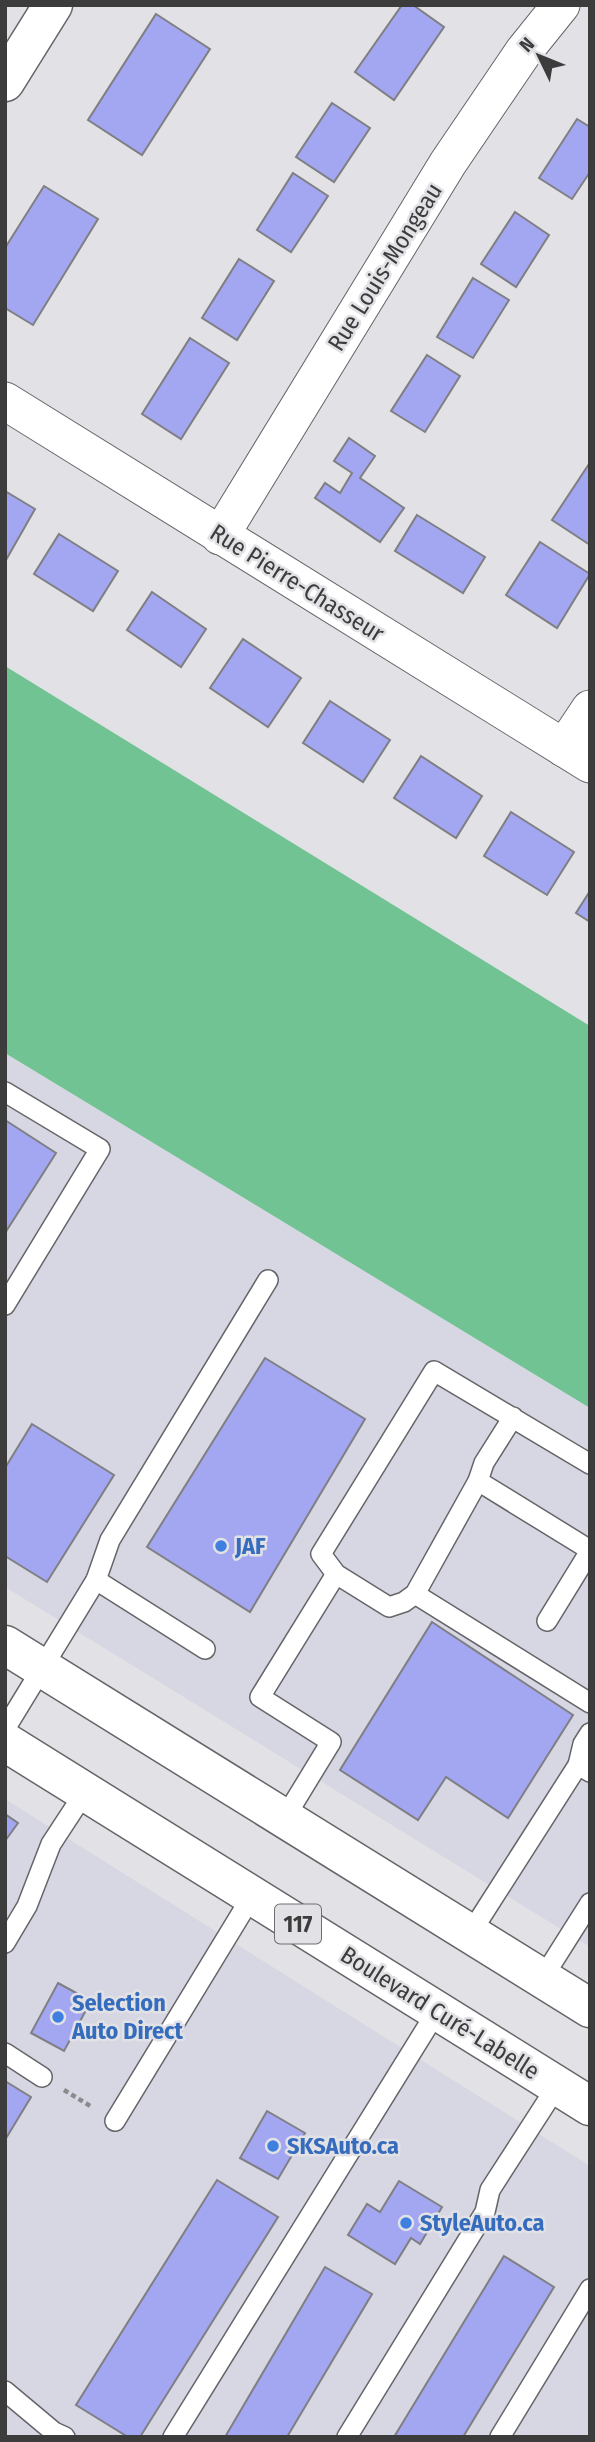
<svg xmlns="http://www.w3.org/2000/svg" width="595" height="2442" viewBox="0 0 595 2442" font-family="'Fira Sans Condensed',sans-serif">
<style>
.built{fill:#d6d7e2}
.forest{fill:#71c393}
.building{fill:#a3a7f1;stroke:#7f7f83;stroke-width:2}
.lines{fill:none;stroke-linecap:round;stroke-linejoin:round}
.lane-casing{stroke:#656569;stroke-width:22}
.street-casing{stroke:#656569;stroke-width:39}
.secondary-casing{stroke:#656569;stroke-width:41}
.primary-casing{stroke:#656569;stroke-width:41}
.path{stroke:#8b8b8e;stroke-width:4.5;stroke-dasharray:5 3.5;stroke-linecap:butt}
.lane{stroke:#fff;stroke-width:19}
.street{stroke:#fff;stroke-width:37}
.secondary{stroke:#fff;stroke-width:38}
.primary{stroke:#fff;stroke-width:38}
.shop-dot{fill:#3f7fe0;stroke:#e2e2e6;stroke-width:2.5}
.labels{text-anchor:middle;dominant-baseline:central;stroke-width:5;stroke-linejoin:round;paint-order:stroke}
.shield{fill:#e2e2e6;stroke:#6e6e70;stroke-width:2}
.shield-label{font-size:23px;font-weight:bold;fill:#3c3c3d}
.street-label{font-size:24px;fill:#3c3c3d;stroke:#e2e2e6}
.shop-label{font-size:24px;font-weight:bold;fill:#366cbe;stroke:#e2e2e6;text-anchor:start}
</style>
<rect width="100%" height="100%" fill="#e2e2e6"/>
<g class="built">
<polygon points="5,1053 590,1408 590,1947 5,1587"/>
<polygon points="5,1799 590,2166 590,2437 5,2437"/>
</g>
<polygon class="forest" points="5,666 590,1026 590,1408 5,1053"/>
<g class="building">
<polygon points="402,5 413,5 444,27 394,100 355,72"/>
<polygon points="156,14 210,49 142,155 88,120"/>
<polygon points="332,103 370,128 334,182 296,157"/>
<polygon points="577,119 590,127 590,172 572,199 539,178"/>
<polygon points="293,173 328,196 291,252 257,230"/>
<polygon points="44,186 98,219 33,325 5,308 5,248"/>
<polygon points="515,212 549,235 516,287 481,264"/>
<polygon points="239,259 274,281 237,340 202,318"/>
<polygon points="473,278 509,300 473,358 437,337"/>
<polygon points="190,338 229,363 181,439 142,414"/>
<polygon points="427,355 460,376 425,432 391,411"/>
<polygon points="349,438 375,456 360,478 404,508 380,542 315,498 325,483 340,493 352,473 334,461"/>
<polygon points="589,464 590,464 590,545 552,520"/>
<polygon points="5,491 35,509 6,560 5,560"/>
<polygon points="417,515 485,557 463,593 395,551"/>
<polygon points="59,534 118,571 93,611 34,574"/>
<polygon points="540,542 590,574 557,628 506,595"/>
<polygon points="152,592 206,629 181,667 127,630"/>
<polygon points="243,639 301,678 268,727 210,688"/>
<polygon points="330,701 390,740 363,782 303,743"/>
<polygon points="421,756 482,796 456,838 394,798"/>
<polygon points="511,812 574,852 547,895 484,856"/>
<polygon points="590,891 590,922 576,913"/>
<polygon points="5,1120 56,1153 5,1233"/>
<polygon points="265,1358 365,1419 250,1612 147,1547"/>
<polygon points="32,1424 114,1475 47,1582 5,1556 5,1468"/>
<polygon points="432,1622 573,1715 508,1818 446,1777 418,1820 340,1770"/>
<polygon points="5,1814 18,1823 5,1841"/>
<polygon points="58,1983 91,2001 64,2051 31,2033"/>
<polygon points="5,2081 31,2097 5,2140"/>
<polygon points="267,2111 305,2133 278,2179 240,2158"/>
<polygon points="217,2180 278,2217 140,2437 128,2437 76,2405"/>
<polygon points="399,2181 442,2207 420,2244 411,2238 395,2264 348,2235 367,2204 380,2212"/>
<polygon points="504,2256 554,2287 463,2437 394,2437"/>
<polygon points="325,2267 372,2294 287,2437 225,2437"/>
</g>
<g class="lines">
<defs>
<g id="lane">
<polyline points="5,1092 100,1149 5,1305"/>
<polyline points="513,1417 484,1463 478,1481 415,1594 404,1602 389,1607 336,1574 321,1554 434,1371 590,1464"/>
<polyline points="478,1481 590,1550"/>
<polyline points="96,1580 110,1540 268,1280"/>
<polyline points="415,1594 590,1703"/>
<polyline points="547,1621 590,1551"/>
<polyline points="5,1729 96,1580 205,1649"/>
<polyline points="578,1765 583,1744 590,1733"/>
<polyline points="284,1819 331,1742 260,1697 336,1574"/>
<polyline points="470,1934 578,1765 590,1772"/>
<polyline points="5,1943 27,1906 51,1844 85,1792"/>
<polyline points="542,1979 590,1903"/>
<polyline points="5,2053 42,2077"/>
<polyline points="115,2121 252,1896"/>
<polyline points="5,2391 54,2432 65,2437"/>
<polyline points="173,2437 437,2011"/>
<polyline points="347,2437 485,2212 490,2190 557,2086"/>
<polyline points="500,2437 590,2289"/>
</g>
<g id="street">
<polyline points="5,401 590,764"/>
<polyline points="220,536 448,163 524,51 561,5"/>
<polyline points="564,748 590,709"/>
</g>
<polyline id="secondary" points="5,82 53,5"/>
<g id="primary">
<polyline points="5,1645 590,2008"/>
<polyline points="5,1742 590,2106"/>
</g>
</defs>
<use href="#lane" class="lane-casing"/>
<use href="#street" class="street-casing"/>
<use href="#secondary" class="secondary-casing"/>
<use href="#primary" class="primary-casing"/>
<polyline class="path" points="64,2090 92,2107"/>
<use href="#lane" class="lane"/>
<use href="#street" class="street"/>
<use href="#secondary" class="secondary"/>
<use href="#primary" class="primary"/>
</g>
<g class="shop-dot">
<circle cx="221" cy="1546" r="7"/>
<circle cx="58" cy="2017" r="7"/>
<circle cx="273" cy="2146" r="7"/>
<circle cx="406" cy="2223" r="7"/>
</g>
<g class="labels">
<rect class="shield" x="275" y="1904.5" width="46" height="39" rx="5"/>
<g class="shield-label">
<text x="298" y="1924">117</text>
</g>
<g class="street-label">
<text transform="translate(385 267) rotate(-58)">Rue Louis-Mongeau</text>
<text transform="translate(297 583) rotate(32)">Rue Pierre-Chasseur</text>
<text transform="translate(440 2013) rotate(32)">Boulevard Curé-Labelle</text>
</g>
<g class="shop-label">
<text x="235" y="1546">JAF</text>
<text x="72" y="2003">Selection<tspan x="72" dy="28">Auto Direct</tspan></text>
<text x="287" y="2146">SKSAuto.ca</text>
<text x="420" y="2223">StyleAuto.ca</text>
</g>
</g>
<rect width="595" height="2442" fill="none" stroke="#3c3c3d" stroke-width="14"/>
<g transform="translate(539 56) rotate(313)" stroke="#e2e2e6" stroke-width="5" paint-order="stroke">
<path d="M0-5L12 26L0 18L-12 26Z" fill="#3c3c3d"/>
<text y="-10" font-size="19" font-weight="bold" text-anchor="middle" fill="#3c3c3d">N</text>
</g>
</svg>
